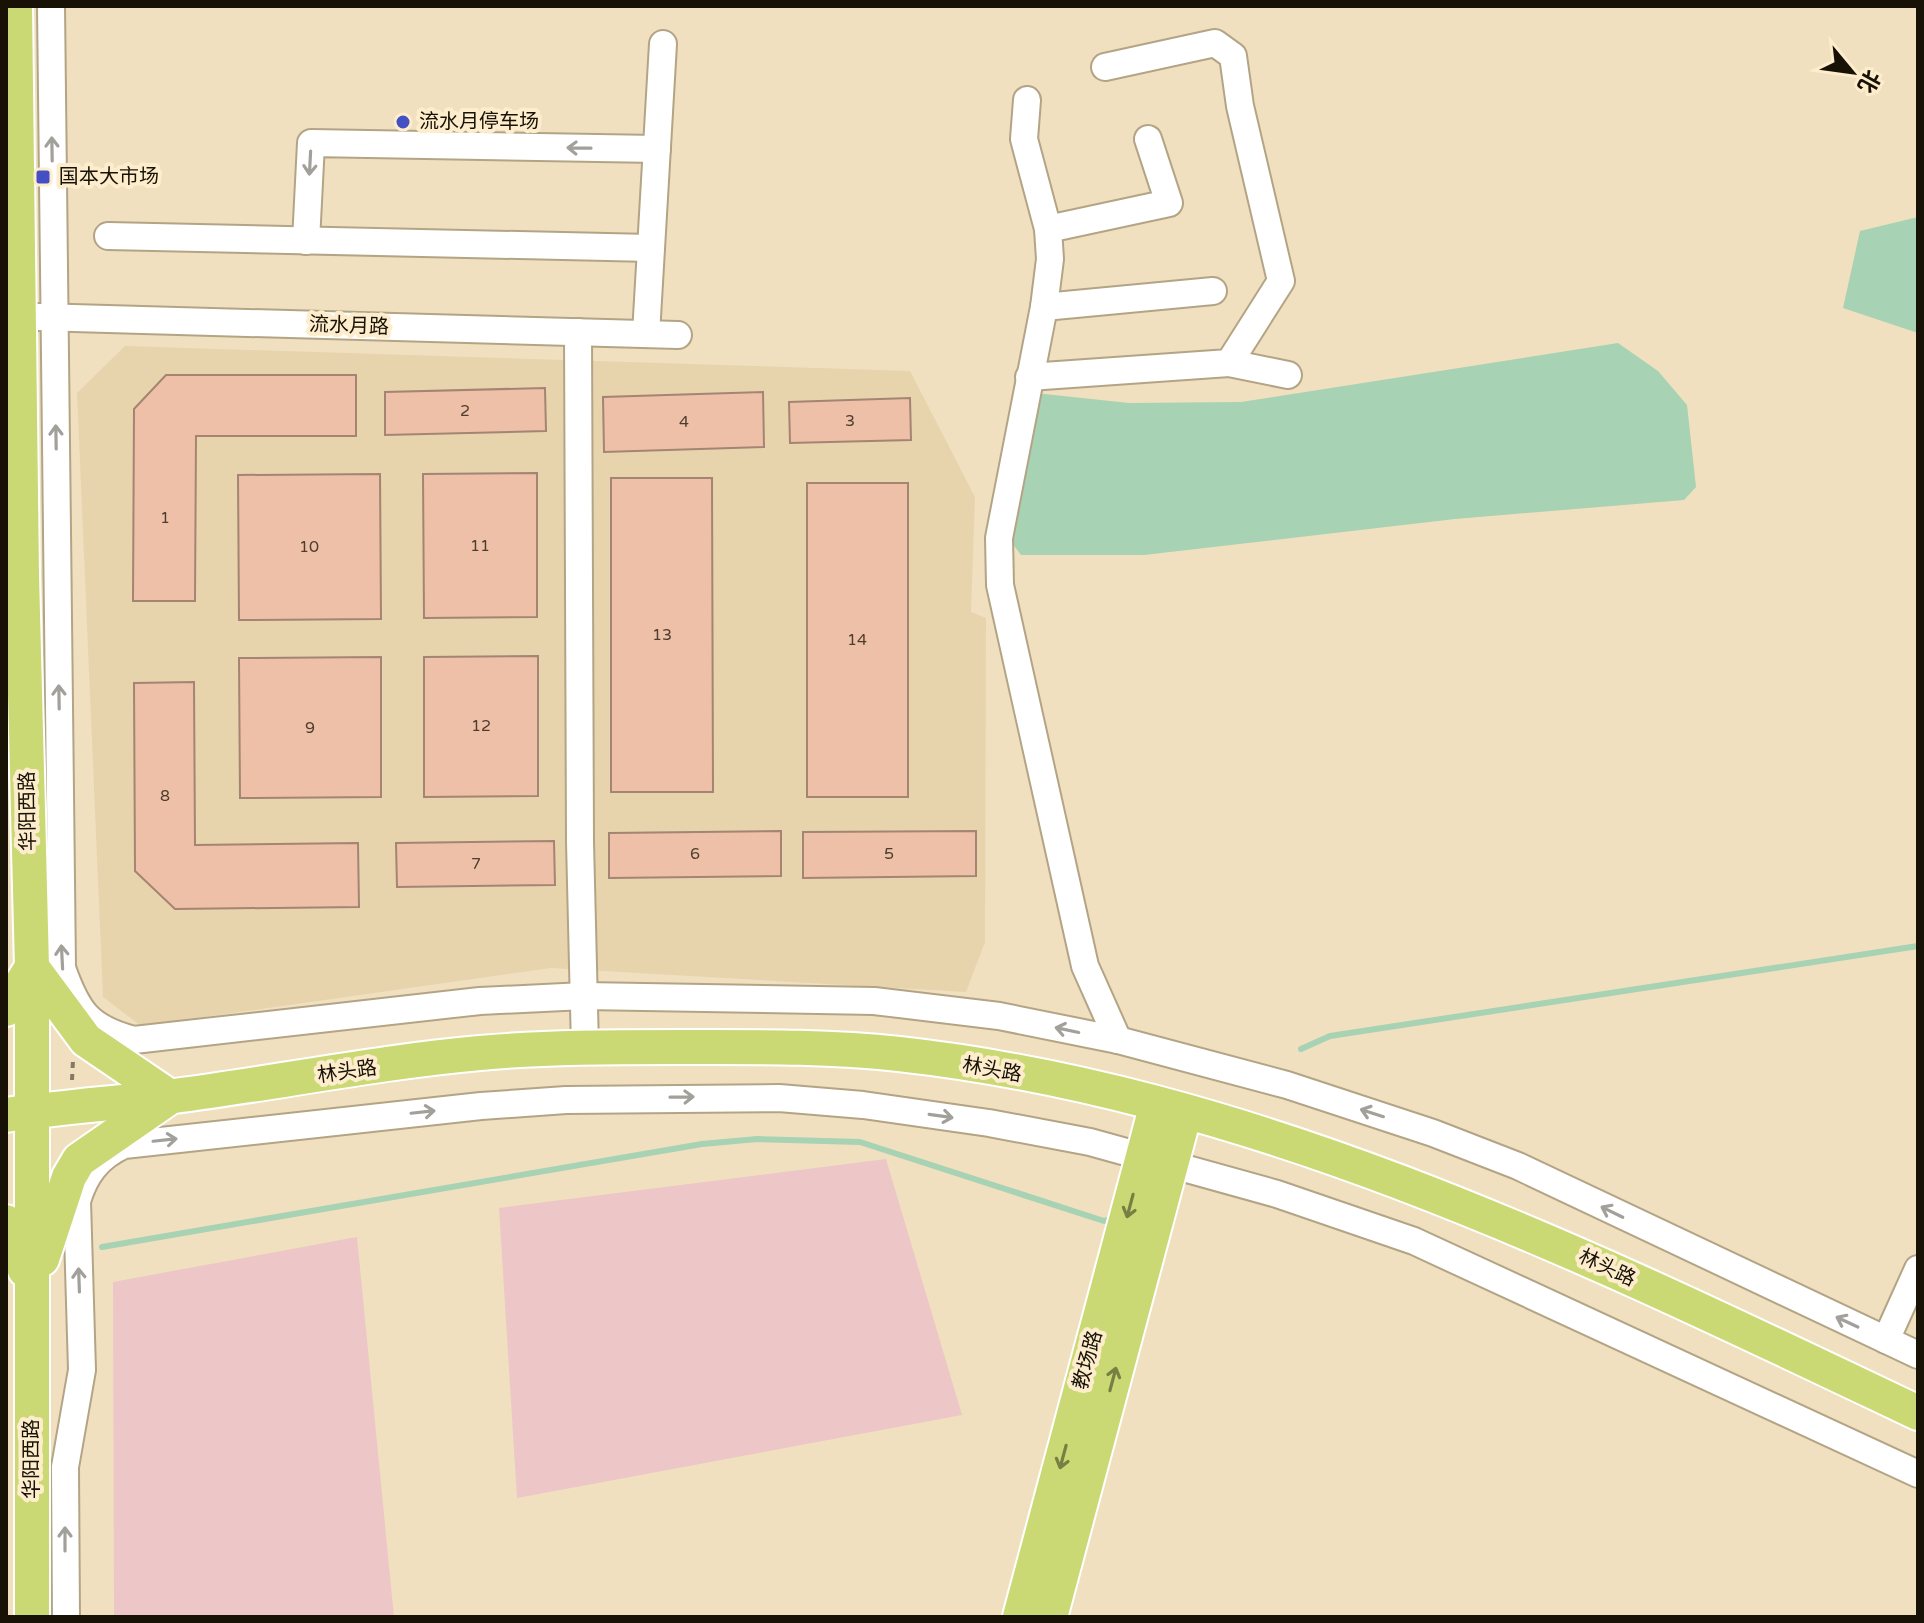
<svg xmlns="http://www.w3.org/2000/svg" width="1924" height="1623" viewBox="0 0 1924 1623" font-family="'Varela Round','Noto Sans SC',sans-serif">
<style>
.built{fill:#e7d4ad}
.green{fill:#edc6c7}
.water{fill:#a7d2b3}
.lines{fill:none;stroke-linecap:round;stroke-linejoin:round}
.stream{stroke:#a7d2b3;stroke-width:6}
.building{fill:#eec0a7;stroke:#a48473;stroke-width:2}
.minor-casing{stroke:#b3a485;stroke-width:30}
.major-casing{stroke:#fff;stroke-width:38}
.path{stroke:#847963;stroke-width:4;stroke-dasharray:6 6;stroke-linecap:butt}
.minor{stroke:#fff;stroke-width:26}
.major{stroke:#cad974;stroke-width:34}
.oneway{stroke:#a2a09b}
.oneway2{stroke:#797f42}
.poi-dot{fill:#444fc4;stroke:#fdedcc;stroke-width:3}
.labels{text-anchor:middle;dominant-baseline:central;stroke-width:8;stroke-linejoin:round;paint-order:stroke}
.number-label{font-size:16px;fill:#4d3d2e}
.poi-label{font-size:20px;fill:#171106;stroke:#fdedcc;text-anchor:start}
.street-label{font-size:20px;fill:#171106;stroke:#fdedcc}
</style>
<rect width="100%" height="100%" fill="#f0e0bf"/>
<polygon class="built" points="125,346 910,371 975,497 971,612 986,618 985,942 966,992 551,968 141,1026 103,997 77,393"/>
<g class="green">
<polygon points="886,1159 962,1415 517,1498 499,1208"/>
<polygon points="357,1237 394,1617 114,1617 113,1282"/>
</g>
<g class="water">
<polygon points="1918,217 1918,333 1843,308 1860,231"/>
<polygon points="1618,343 1658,371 1687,405 1696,487 1684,500 1455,519 1144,555 1021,555 1004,532 1035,393 1129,403 1241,402"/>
</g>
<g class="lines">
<g class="stream">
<polyline points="1301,1049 1330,1036 1918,946"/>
<polyline points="102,1247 702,1144 757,1139 860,1142 1104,1221 1115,1218"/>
</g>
</g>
<g class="building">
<polygon points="166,375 356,375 356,436 196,436 195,601 133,601 134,409"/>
<polygon points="545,388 546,431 385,435 385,392"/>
<polygon points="763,392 764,447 604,452 603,397"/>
<polygon points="910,398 911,440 790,443 789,402"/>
<polygon points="537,473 537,617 424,618 423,474"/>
<polygon points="380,474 381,619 239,620 238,475"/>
<polygon points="611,478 712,478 713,792 611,792"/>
<rect x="807" y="483" width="101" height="314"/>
<polygon points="538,656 538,796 424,797 424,657"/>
<polygon points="381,657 381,797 240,798 239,658"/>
<polygon points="194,682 195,845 358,843 359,907 175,909 135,871 134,683"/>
<polygon points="781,831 781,876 609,878 609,833"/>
<polygon points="976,831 976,876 803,878 803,832"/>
<polygon points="554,841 555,885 397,887 396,843"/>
</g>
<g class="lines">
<defs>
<g id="minor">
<path d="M51,6L62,968C77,1011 88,1028 134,1040L480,1001L584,996L874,1001L999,1016L1118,1040L1287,1085L1433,1133L1518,1166L1918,1355"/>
<polyline points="1027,100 1024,139 1048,229 1050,259 1044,307 999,538 1000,585 1085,966 1118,1040"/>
<polyline points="1048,229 1169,203 1148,139"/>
<polyline points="108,236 651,248"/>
<polyline points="306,241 311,143 657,149"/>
<polyline points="1044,307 1213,291"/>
<polyline points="38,317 678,335"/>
<polyline points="578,332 580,842 585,1048"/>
<polyline points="646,334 663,44"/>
<polyline points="1229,363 1288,375"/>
<polyline points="1029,377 1229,363 1281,281 1240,106 1233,56 1215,43 1105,67"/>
<polyline points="1886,1340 1918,1269"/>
<path d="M66,1617L65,1467L82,1370L77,1201C85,1174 98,1157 124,1145L481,1106L566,1100L779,1098L863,1105L989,1123L1090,1142L1277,1194L1414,1241L1918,1474"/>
</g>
<g id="major">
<polyline points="15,6 22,575 32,967 32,1617"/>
<polyline points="6,1009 32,967 86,1040 170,1097 79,1160 69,1177 42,1259"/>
<path d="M6,1115C62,1107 118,1103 174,1096C276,1083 378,1062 480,1053C547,1047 613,1047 680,1047C752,1047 826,1046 899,1054C1260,1094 1594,1259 1918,1413"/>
<polyline points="6,1222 25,1270"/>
<polyline points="1020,1617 1157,1104"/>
<polyline points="1050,1617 1185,1112"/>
</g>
</defs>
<use href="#minor" class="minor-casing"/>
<use href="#major" class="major-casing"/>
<polyline class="path" points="72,1080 73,1060"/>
<use href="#minor" class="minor"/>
<use href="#major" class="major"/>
</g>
<defs><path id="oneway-shaft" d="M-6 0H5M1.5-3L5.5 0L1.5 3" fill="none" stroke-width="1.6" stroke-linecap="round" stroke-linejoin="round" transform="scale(2)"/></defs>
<g class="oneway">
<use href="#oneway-shaft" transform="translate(579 148) rotate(-179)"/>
<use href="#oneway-shaft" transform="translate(52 149) rotate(-91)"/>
<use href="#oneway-shaft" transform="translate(310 163) rotate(93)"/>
<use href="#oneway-shaft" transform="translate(56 437) rotate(-91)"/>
<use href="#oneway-shaft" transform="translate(59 697) rotate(-91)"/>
<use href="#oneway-shaft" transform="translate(62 957) rotate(-93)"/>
<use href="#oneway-shaft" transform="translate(1067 1030) rotate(-168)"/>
<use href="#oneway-shaft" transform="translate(682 1097) rotate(-1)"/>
<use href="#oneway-shaft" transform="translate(423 1112) rotate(-6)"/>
<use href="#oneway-shaft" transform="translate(1372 1113) rotate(-162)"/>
<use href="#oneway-shaft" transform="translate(941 1116) rotate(8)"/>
<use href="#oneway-shaft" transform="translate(165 1140) rotate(-6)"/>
<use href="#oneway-shaft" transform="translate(1612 1212) rotate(-154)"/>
<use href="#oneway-shaft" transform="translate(79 1280) rotate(-92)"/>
<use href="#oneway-shaft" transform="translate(1847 1322) rotate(-155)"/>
<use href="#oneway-shaft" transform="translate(65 1539) rotate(-90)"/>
</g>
<g class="oneway2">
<use href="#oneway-shaft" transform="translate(1130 1206) rotate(105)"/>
<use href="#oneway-shaft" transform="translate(1113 1379) rotate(-75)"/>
<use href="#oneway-shaft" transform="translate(1063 1457) rotate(105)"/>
</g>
<g class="poi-dot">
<circle cx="403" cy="122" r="8"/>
<rect x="35" y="169" width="16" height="16" rx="4"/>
</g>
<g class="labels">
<g class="number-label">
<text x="465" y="411">2</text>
<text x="850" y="421">3</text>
<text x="684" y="422">4</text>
<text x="165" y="518">1</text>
<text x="480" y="546">11</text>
<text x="309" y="547">10</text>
<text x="662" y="635">13</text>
<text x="857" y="640">14</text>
<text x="481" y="726">12</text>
<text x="310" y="728">9</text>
<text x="165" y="796">8</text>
<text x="695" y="854">6</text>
<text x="889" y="854">5</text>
<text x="476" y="864">7</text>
</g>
<g class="poi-label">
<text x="419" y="122">流水月停车场</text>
<text x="59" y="177">国本大市场</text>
</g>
<g class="street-label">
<text transform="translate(349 326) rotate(2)">流水月路</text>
<text transform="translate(28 811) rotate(-91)">华阳西路</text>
<text transform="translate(992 1070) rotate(10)">林头路</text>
<text transform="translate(347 1072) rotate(-8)">林头路</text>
<text transform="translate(1607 1268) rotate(25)">林头路</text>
<text transform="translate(1088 1360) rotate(-75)">教场路</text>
<text transform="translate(32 1459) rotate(-90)">华阳西路</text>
</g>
</g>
<rect width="1924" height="1623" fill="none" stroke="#171106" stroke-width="16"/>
<g transform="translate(1852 72) rotate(119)" stroke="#fdedcc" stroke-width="6" paint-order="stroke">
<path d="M0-6L14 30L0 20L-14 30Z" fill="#171106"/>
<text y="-12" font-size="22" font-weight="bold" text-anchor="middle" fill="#171106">北</text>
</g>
</svg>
